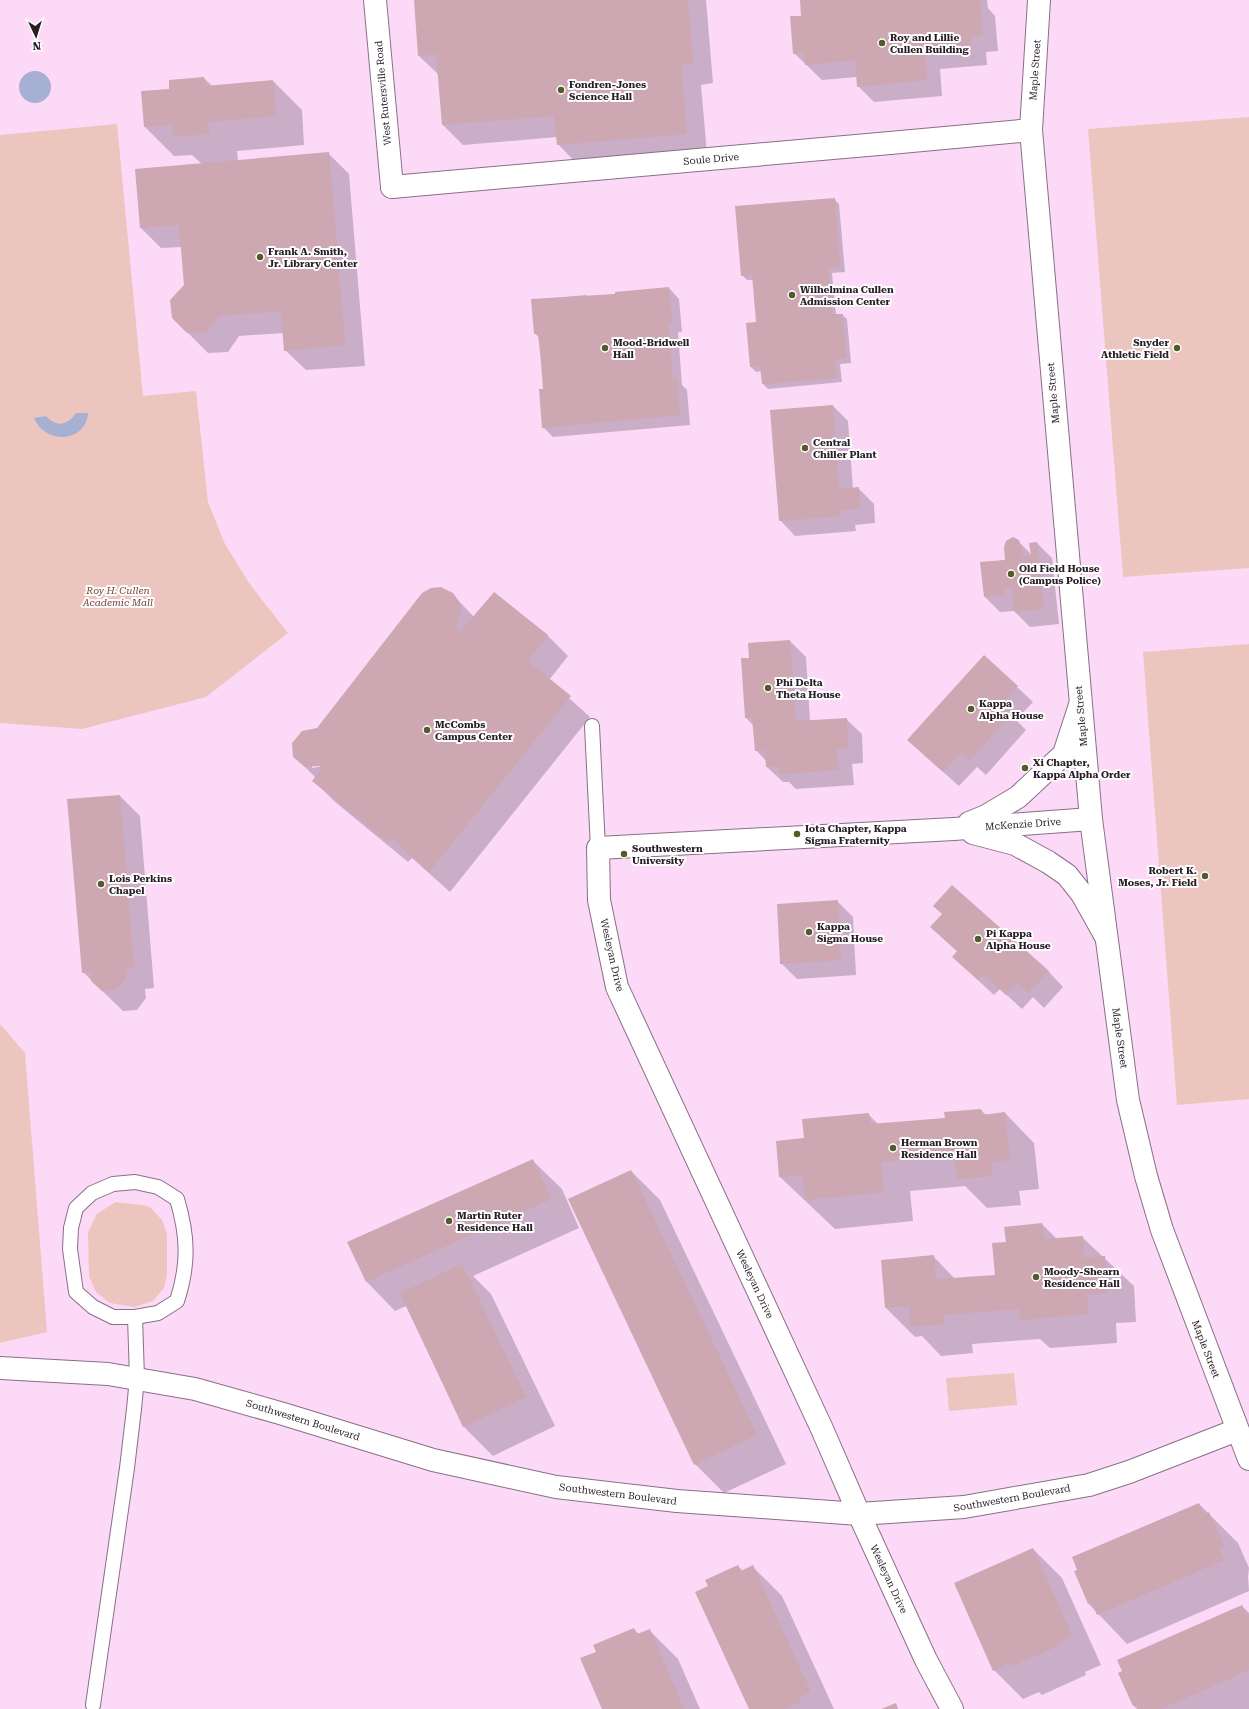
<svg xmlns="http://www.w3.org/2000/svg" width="1249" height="1709" viewBox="0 0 1249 1709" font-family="'Roboto Serif',serif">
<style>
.built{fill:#fdd9f8}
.green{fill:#ecc5be}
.water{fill:#a6b0d2}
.shadow{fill:#0003;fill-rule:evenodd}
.building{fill:#cda7b1}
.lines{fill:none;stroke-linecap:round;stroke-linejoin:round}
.service-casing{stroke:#896f86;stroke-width:16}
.pedestrian-casing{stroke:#896f86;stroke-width:24}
.minor-casing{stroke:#896f86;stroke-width:24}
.tertiary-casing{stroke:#896f86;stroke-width:24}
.service{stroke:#fff;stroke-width:14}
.pedestrian{stroke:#fff;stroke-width:22}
.minor{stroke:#fff;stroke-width:22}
.tertiary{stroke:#fff;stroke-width:22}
.poi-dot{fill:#535b2a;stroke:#fff;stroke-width:1.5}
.labels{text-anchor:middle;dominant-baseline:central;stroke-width:4;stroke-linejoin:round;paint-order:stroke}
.poi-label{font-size:10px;font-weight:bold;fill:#281e27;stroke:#fff;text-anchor:start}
.street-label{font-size:10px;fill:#281e27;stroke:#fff}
.park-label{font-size:10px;font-style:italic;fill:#784038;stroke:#fff}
</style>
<rect width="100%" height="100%" fill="#ffe7fb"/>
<rect class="built" x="0" y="0" width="1249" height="1709"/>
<g class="green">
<polygon points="1249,117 1249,568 1123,577 1088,129"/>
<polygon points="117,124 143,396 196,391 208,502 225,544 249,583 288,633 206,697 82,729 0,723 0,135"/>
<polygon points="1249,644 1249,1099 1177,1105 1143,652"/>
<polygon points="0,1024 25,1053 47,1332 0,1343"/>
<polygon points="115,1202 143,1205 150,1207 162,1220 167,1234 167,1275 164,1288 153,1301 134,1307 110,1303 96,1292 89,1276 88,1232 97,1214"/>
<polygon points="1014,1373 1017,1405 949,1411 946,1378"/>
</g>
<g class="water">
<circle cx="35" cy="87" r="16"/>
<path d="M76,413H88C86,443 45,445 34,418L46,416C57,428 68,425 76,413Z"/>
</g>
<g class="shadow">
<polygon points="415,0 706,0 713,83 701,85 707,154 578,165 558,144 557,137 463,145 443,125 439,75 419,56"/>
<polygon points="801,0 987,0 988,8 995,16 998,51 986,52 987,65 940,69 942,96 874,102 858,86 857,77 822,80 794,53 802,17"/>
<polygon points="204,78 212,86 273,81 302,110 304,145 237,151 238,161 328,153 349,174 365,366 306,370 285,350 284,333 239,336 228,352 208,353 173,318 185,286 182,247 161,248 141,228 136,170 202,164 192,155 174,156 145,127 170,90"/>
<polygon points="834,199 839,204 845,272 832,273 836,315 842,315 847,319 851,363 840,364 842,382 768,389 763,384 762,371 756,372 751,367 758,323 754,280 747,280 742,275"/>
<polygon points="669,288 679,299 682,332 678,332 682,385 687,390 690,425 553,437 543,427 544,390 539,338 535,333 532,300 586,295 588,297"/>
<polygon points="833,406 848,421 853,489 858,488 874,504 875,523 855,525 856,531 795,536 780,520"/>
<polygon points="1018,541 1032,555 1037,543 1052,558 1059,624 1030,627 1014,611 1000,612 985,597 981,563 1006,560"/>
<path d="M495,593L548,636L568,656L549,680L590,717L450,892L412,858L408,862L334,801L314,781L316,778L294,756L317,729L452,594L474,617ZM312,766H324L312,768Z"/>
<polygon points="790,641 806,657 810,721 846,719 862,734 863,763 852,764 854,785 796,789 789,782 783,782 767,767 767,762 756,750 754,726 746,718 750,659 749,644"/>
<polygon points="1017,687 1033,702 1016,720 1026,730 986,775 977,767 959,786 924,755"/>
<polygon points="120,796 140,816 154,988 145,989 146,998 137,1010 123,1011 83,972"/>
<polygon points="837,901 853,917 856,975 797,979 781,963"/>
<polygon points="943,915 1048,971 1063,987 1044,1008 1033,997 1022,1009 1000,989 994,995 953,957 958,952 931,927"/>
<polygon points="981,1110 986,1115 1005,1113 1034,1143 1039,1189 1019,1191 1021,1205 987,1208 965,1186 910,1191 913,1221 835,1229 780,1177 805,1139 868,1114 879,1125 946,1118"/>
<polygon points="532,1160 562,1189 579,1228 473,1276 491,1294 555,1426 493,1456 464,1427 406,1306 395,1311 366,1281"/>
<polygon points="631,1171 660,1200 786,1464 724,1493 695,1464"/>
<polygon points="1042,1224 1057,1239 1082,1237 1134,1286 1136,1322 1116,1323 1117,1343 1050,1348 1040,1339 972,1344 973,1353 941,1356 922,1336 915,1337 886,1308 933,1256 955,1279 996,1276 1007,1243"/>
<polygon points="1199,1504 1238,1543 1249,1568 1248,1577 1249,1591 1127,1644 1088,1603 1079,1570"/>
<polygon points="1033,1549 1062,1578 1101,1665 1085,1672 1086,1675 1042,1695 1039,1692 1023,1699 994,1670"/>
<polygon points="738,1566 743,1571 752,1566 782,1596 834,1709 751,1709 709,1587"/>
<polygon points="1242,1606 1249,1613 1249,1709 1137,1709 1134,1706 1120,1673"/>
<polygon points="633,1629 639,1634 649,1630 678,1659 700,1709 603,1709 597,1652"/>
</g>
<g class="building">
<polygon points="414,0 688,0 693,63 681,65 687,134 557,145 554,116 442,125 436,54 418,56"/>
<polygon points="800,0 980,0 983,36 971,37 972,50 925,54 927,80 857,87 855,60 805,65 804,53 793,54 790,16 801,16"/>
<polygon points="204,77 205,86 273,80 276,116 208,122 209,134 173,137 172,125 144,127 141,91 169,89 169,80"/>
<polygon points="329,152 345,345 284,351 281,311 219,316 207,332 187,333 172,318 170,300 184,285 179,225 140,228 135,169"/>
<polygon points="835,198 840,267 828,268 832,314 843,314 846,358 835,359 837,378 762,384 760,366 750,367 746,323 756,322 752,275 741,276 735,206"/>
<polygon points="669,287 672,322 668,322 673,379 677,378 680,415 542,428 539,389 543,389 541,362 538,334 534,334 531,299 615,294 615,292"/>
<polygon points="833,405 839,489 859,487 860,508 840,510 841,516 779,521 770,410"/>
<polygon points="1013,537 1019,540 1023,556 1031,555 1029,543 1037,542 1044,609 1014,612 1011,586 1004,587 1005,595 984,597 980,562 1005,560 1004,547 1006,541"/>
<polygon points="441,587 453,593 460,603 461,613 455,627 460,632 494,592 548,635 528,661 571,696 429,872 391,838 388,842 312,781 322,768 319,766 305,767 293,757 292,743 302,731 317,728 422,593 431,588"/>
<polygon points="790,640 796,721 847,718 848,748 837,749 839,770 779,774 779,767 766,767 765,750 755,751 752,718 745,718 741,658 749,658 748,643"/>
<polygon points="984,655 1018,686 1001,705 1011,714 970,760 961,752 943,772 907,740"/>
<polygon points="120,795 134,968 125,969 126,978 116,989 102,991 91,981 91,972 82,973 67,799"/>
<polygon points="952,885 1049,971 1028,993 1017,983 1006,995 984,975 978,980 952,957 957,951 930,927 942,914 933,906"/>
<polygon points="838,900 841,960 780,964 777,904"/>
<polygon points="981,1109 982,1115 1005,1112 1010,1160 991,1162 992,1176 957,1179 954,1156 881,1162 884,1192 805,1200 803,1175 779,1177 776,1141 804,1138 802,1119 869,1113 870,1124 945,1118 944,1112"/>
<polygon points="533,1159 551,1199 366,1282 347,1242"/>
<polygon points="631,1170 757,1435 694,1465 568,1199"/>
<polygon points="1042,1223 1044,1239 1083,1236 1084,1258 1105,1256 1108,1293 1087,1294 1088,1314 1020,1320 1019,1309 944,1315 945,1324 911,1327 909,1306 885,1308 881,1260 934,1255 936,1279 995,1275 992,1243 1006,1242 1004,1227"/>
<polygon points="462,1264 526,1397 463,1427 400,1293"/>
<polygon points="1199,1503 1204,1514 1209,1512 1224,1546 1219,1548 1224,1560 1097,1615 1091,1602 1088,1604 1074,1571 1077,1570 1072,1557"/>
<polygon points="1033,1548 1072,1635 1057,1643 1058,1646 1012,1666 1010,1663 993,1671 954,1583"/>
<polygon points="738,1565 741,1571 753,1565 811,1692 799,1697 801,1701 785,1709 749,1709 695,1592 708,1586 705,1580"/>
<polygon points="1242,1605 1247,1616 1249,1615 1249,1670 1161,1709 1139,1709 1137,1705 1133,1706 1118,1673 1122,1671 1117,1660"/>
<polygon points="634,1628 637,1634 650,1629 684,1709 602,1709 580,1658 596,1652 593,1645"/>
<polygon points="896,1703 898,1709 881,1709"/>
</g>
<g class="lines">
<defs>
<g id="service">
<polyline points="592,726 598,848"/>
<path d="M135,1182L158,1187L177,1199C188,1236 189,1264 177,1301L158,1313L135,1317H113L93,1307L76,1292L70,1249L71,1228L76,1208L92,1193L113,1184Z"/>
<polyline points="93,1705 127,1468 134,1409 137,1378 135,1317"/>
</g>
<polyline id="pedestrian" points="392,187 890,143"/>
<g id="minor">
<polyline points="375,0 392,187"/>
<polyline points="890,143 1031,130"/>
<polyline points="969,823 986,816 1018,797 1064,754 1080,705"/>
<polyline points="973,833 1015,844 1048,862 1067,875 1082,894 1106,937"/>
<polyline points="0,1368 108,1374 195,1389 280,1413 433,1460 556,1487 677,1501 859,1514 964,1507 1089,1485 1129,1472 1237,1430"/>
<polyline points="952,1709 926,1660 859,1514 822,1429 617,987 599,900 598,848 954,829 1091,819"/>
</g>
<polyline id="tertiary" points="1039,0 1031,130 1091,819 1128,1100 1146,1176 1162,1230 1249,1459"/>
</defs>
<use href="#service" class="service-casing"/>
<use href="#pedestrian" class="pedestrian-casing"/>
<use href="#minor" class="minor-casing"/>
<use href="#tertiary" class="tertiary-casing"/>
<use href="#service" class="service"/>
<use href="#pedestrian" class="pedestrian"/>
<use href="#minor" class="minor"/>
<use href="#tertiary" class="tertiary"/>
</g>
<g class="poi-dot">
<circle cx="882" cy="43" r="4"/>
<circle cx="561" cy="90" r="4"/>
<circle cx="260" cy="257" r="4"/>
<circle cx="792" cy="295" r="4"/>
<circle cx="605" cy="348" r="4"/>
<circle cx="1177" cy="348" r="4"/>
<circle cx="805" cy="448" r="4"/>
<circle cx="1011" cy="574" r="4"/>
<circle cx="768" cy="688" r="4"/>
<circle cx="971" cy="709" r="4"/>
<circle cx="427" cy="730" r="4"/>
<circle cx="1025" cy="768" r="4"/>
<circle cx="797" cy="834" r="4"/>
<circle cx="624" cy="854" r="4"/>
<circle cx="1205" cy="876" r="4"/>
<circle cx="101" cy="884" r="4"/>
<circle cx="809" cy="932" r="4"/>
<circle cx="978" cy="939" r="4"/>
<circle cx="893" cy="1148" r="4"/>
<circle cx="449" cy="1221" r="4"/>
<circle cx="1036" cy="1277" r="4"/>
</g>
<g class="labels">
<g class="poi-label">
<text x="890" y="37">Roy and Lillie<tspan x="890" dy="12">Cullen Building</tspan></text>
<text x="569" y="84">Fondren-Jones<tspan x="569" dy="12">Science Hall</tspan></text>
<text x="268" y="251">Frank A. Smith,<tspan x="268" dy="12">Jr. Library Center</tspan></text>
<text x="800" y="289">Wilhelmina Cullen<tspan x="800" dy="12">Admission Center</tspan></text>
<text x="613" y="342">Mood-Bridwell<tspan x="613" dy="12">Hall</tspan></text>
<text x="1169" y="342" text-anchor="end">Snyder<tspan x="1169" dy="12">Athletic Field</tspan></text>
<text x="813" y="442">Central<tspan x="813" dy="12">Chiller Plant</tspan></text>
<text x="1019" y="568">Old Field House<tspan x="1019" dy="12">(Campus Police)</tspan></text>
<text x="776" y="682">Phi Delta<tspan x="776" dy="12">Theta House</tspan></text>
<text x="979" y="703">Kappa<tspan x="979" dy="12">Alpha House</tspan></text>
<text x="435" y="724">McCombs<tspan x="435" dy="12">Campus Center</tspan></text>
<text x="1033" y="762">Xi Chapter,<tspan x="1033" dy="12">Kappa Alpha Order</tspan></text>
<text x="805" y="828">Iota Chapter, Kappa<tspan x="805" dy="12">Sigma Fraternity</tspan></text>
<text x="632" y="848">Southwestern<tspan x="632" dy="12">University</tspan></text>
<text x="1197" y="870" text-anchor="end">Robert K.<tspan x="1197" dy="12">Moses, Jr. Field</tspan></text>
<text x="109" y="878">Lois Perkins<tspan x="109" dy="12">Chapel</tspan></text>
<text x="817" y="926">Kappa<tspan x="817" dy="12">Sigma House</tspan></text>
<text x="986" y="933">Pi Kappa<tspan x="986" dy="12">Alpha House</tspan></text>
<text x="901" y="1142">Herman Brown<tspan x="901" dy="12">Residence Hall</tspan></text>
<text x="457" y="1215">Martin Ruter<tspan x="457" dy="12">Residence Hall</tspan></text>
<text x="1044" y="1271">Moody-Shearn<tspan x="1044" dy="12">Residence Hall</tspan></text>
</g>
<g class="street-label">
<text transform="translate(1035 70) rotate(-86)">Maple Street</text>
<text transform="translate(383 93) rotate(-95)">West Rutersville Road</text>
<text transform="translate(711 159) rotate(-5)">Soule Drive</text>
<text transform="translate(1053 393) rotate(-95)">Maple Street</text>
<text transform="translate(1081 716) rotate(-95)">Maple Street</text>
<text transform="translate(1023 824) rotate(-4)">McKenzie Drive</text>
<text transform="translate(612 955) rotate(77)">Wesleyan Drive</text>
<text transform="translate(1120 1038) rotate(82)">Maple Street</text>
<text transform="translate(755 1284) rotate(65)">Wesleyan Drive</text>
<text transform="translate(1206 1349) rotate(69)">Maple Street</text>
<text transform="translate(303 1420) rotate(17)">Southwestern Boulevard</text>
<text transform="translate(618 1494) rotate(7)">Southwestern Boulevard</text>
<text transform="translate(1012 1498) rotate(-10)">Southwestern Boulevard</text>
<text transform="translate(889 1579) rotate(65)">Wesleyan Drive</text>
</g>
<g class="park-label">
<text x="118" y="590">Roy H. Cullen<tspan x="118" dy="12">Academic Mall</tspan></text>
</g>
</g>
<g transform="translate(36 36) rotate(176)" stroke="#ffffff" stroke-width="3" paint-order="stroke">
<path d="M0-3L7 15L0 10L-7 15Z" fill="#281e27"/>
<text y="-6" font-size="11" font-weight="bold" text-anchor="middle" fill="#281e27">N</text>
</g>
</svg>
